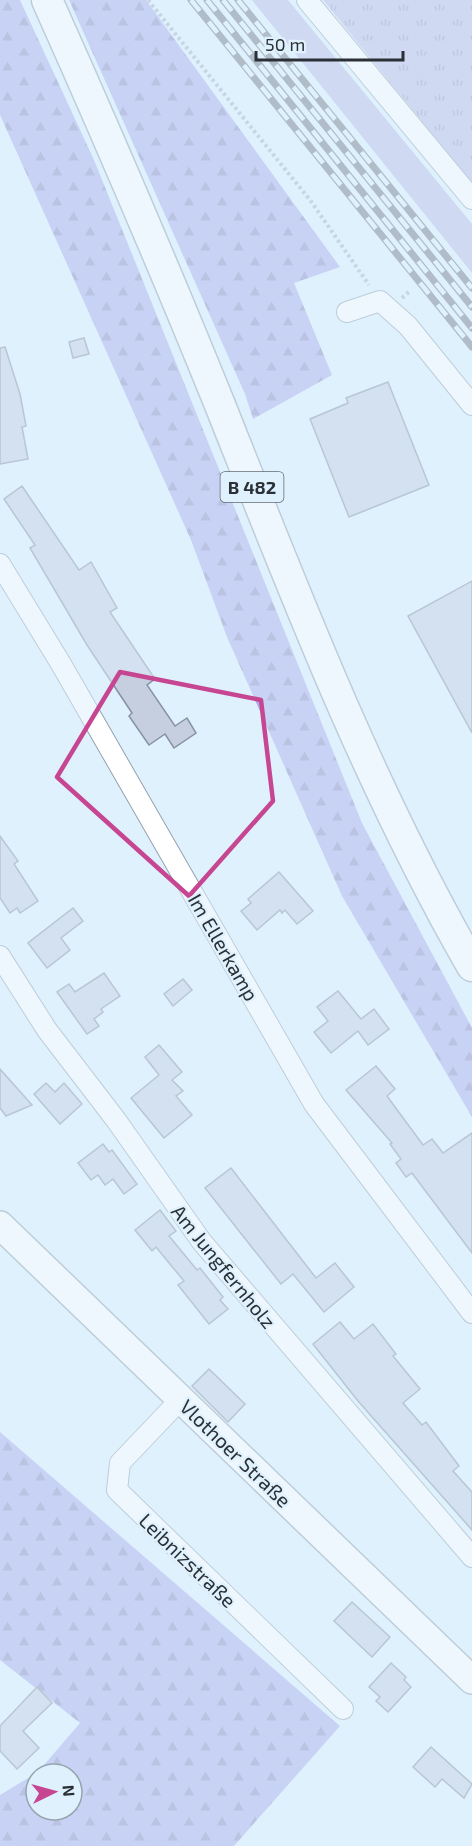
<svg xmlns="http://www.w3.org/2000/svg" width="472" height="1846" viewBox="0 0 472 1846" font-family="'Exo 2',sans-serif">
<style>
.grass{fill:#babce4}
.forest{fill:url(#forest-firs);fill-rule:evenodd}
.park{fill:url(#park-tufts)}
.building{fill:#c5cfdf;stroke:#8992a2;stroke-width:1.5}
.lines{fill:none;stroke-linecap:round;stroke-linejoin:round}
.street-casing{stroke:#93a2ae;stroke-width:22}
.secondary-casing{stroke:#93a2ae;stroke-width:30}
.primary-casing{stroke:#93a2ae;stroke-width:33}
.path{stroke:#a8b5c0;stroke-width:4;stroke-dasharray:3 3;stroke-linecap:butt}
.street{stroke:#fff;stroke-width:20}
.secondary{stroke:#fff;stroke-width:27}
.primary{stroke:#fff;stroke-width:30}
.rail-casing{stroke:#757f87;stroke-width:7}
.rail{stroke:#e0f1fe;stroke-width:4.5;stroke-dasharray:14;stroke-linecap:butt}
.marked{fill:none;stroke:#c64692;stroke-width:4.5;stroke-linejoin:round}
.labels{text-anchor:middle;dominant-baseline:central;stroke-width:4.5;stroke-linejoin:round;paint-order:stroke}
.shield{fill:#e0f1fe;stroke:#616a71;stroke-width:1.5}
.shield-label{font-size:18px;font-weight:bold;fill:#2a3035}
.street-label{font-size:20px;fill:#2a3035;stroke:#e0f1fe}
</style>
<defs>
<pattern id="forest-firs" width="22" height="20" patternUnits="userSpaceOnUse" patternTransform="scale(1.5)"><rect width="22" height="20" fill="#acadec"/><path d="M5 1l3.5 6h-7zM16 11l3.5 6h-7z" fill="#8c8dc0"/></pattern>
<pattern id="park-tufts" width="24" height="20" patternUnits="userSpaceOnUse" patternTransform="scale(1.5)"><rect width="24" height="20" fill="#babce4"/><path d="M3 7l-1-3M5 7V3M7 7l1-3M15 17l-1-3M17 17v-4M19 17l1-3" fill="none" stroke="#9799ba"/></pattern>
</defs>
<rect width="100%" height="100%" fill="#e0f1fe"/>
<polygon class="grass" points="252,0 288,0 472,224 472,273"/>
<g class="forest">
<polygon points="0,0 20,0 94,160 362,823 472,1028 472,1117 342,896 227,637 191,540 0,115"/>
<polygon points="69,0 146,0 340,267 294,283 332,375 253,419 245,394"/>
<path d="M0,1432L340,1726L234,1846H0V1795L38,1772L80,1723L0,1660ZM36,1774H72V1810H36Z"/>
</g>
<polygon class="park" points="323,0 472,0 472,183"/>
<g class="building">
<polygon points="84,338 89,354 73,358 69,342"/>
<polygon points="5,347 20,394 26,426 22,427 28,459 0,464 0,348"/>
<polygon points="388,382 429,485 349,517 310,419 348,403 346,398"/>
<polygon points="22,486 79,570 91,562 117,608 110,612 155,679 147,685 175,726 187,718 196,733 174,748 165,734 149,745 129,716 132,713 87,645 30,548 35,545 4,499"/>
<polygon points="472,581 472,733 408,616"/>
<polygon points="0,836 18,861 14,864 38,901 20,913 17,908 10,913 0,898"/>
<polygon points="279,872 313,911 297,924 285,910 282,913 280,910 257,930 241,911 251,903 248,899"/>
<polygon points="73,908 83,921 61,938 70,950 47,968 28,943"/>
<polygon points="104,973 120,996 101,1009 103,1012 94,1019 99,1026 87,1034 57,992 69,984 75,992"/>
<polygon points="183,979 192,990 173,1006 164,994"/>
<polygon points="338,991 361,1019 374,1009 389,1029 368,1045 358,1031 331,1053 314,1032 328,1021 317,1007"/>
<polygon points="159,1045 182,1072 172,1080 183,1091 176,1096 192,1115 164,1138 131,1098 159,1075 145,1057"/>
<polygon points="376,1066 395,1089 387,1096 423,1145 432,1139 443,1153 472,1133 472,1253 412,1173 406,1177 396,1163 401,1159 390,1144 392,1143 346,1090"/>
<polygon points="0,1069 32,1105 6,1116 0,1108"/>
<polygon points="46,1083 55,1092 64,1083 82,1104 60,1124 34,1094"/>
<polygon points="103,1144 109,1152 112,1150 137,1184 124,1194 113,1179 105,1185 98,1175 91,1180 78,1163"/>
<polygon points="231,1168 316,1278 335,1263 354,1287 324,1312 293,1274 281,1284 205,1188"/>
<polygon points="160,1210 176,1231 169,1236 197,1270 200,1268 223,1297 220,1300 228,1309 209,1324 178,1285 184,1281 156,1247 152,1251 135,1230"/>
<polygon points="340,1322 354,1339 373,1324 396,1354 393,1356 420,1389 403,1403 422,1425 426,1422 459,1466 453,1471 472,1492 472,1530 358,1401 313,1344"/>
<polygon points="209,1369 245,1404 228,1422 192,1386"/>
<polygon points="352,1602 390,1637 372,1657 334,1621"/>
<polygon points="391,1663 406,1677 404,1680 411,1687 388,1712 376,1701 380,1697 369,1687"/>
<polygon points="37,1687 52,1703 23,1731 39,1748 17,1769 0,1751 0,1726"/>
<polygon points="431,1747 472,1784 464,1798 442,1779 435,1787 413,1767"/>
</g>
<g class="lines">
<defs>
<g id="street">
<polyline points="307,0 472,199"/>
<polyline points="347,312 380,301 408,326 472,405"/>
<polyline points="0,564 61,664 314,1104 472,1313"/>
<polyline points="0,956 47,1030 116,1120 202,1242 472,1557"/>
<polyline points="180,1400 120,1463 117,1490 343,1709"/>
</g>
<polyline id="secondary" points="0,1225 472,1680"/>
<path id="primary" d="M47,0C107,134 165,269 220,405C296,596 369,787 472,966"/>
</defs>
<use href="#street" class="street-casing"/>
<use href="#secondary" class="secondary-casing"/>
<use href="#primary" class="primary-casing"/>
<g class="path">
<polyline points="148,0 310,200 369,285"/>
<polyline points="402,298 410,291"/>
</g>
<use href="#street" class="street"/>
<use href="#secondary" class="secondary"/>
<use href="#primary" class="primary"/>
<defs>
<g id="rail">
<polyline points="191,0 472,347"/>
<polyline points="207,0 472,328"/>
<polyline points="223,0 472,307"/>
<polyline points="238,0 472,288"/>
</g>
</defs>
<use href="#rail" class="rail-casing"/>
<use href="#rail" class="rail"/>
</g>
<path d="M0 0H472V1846H0ZM120,672L261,700L273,801L189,896L57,777Z" fill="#e0f1fe" fill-opacity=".55" fill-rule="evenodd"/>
<path class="marked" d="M120,672L261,700L273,801L189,896L57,777Z"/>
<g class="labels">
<rect class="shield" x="220.5" y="472" width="63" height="30" rx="4.5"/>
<g class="shield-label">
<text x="252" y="487">B 482</text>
</g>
<g class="street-label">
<text transform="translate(224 947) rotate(60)">Im Ellerkamp</text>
<text transform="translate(224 1266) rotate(51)">Am Jungfernholz</text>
<text transform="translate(236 1453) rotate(44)">Vlothoer Straße</text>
<text transform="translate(188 1560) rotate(44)">Leibnizstraße</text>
</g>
</g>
<g transform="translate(54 1792) rotate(85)"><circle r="28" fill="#e0f1fe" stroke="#97a4ae" stroke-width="1.5"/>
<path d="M0-4.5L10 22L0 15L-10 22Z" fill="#c64692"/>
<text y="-9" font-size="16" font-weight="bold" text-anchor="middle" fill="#2a3035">N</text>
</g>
<path d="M256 51v9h147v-9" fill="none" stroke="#2a3035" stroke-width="3"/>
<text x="265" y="51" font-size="18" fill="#2a3035" stroke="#e0f1fe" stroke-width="4.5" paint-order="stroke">50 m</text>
</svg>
